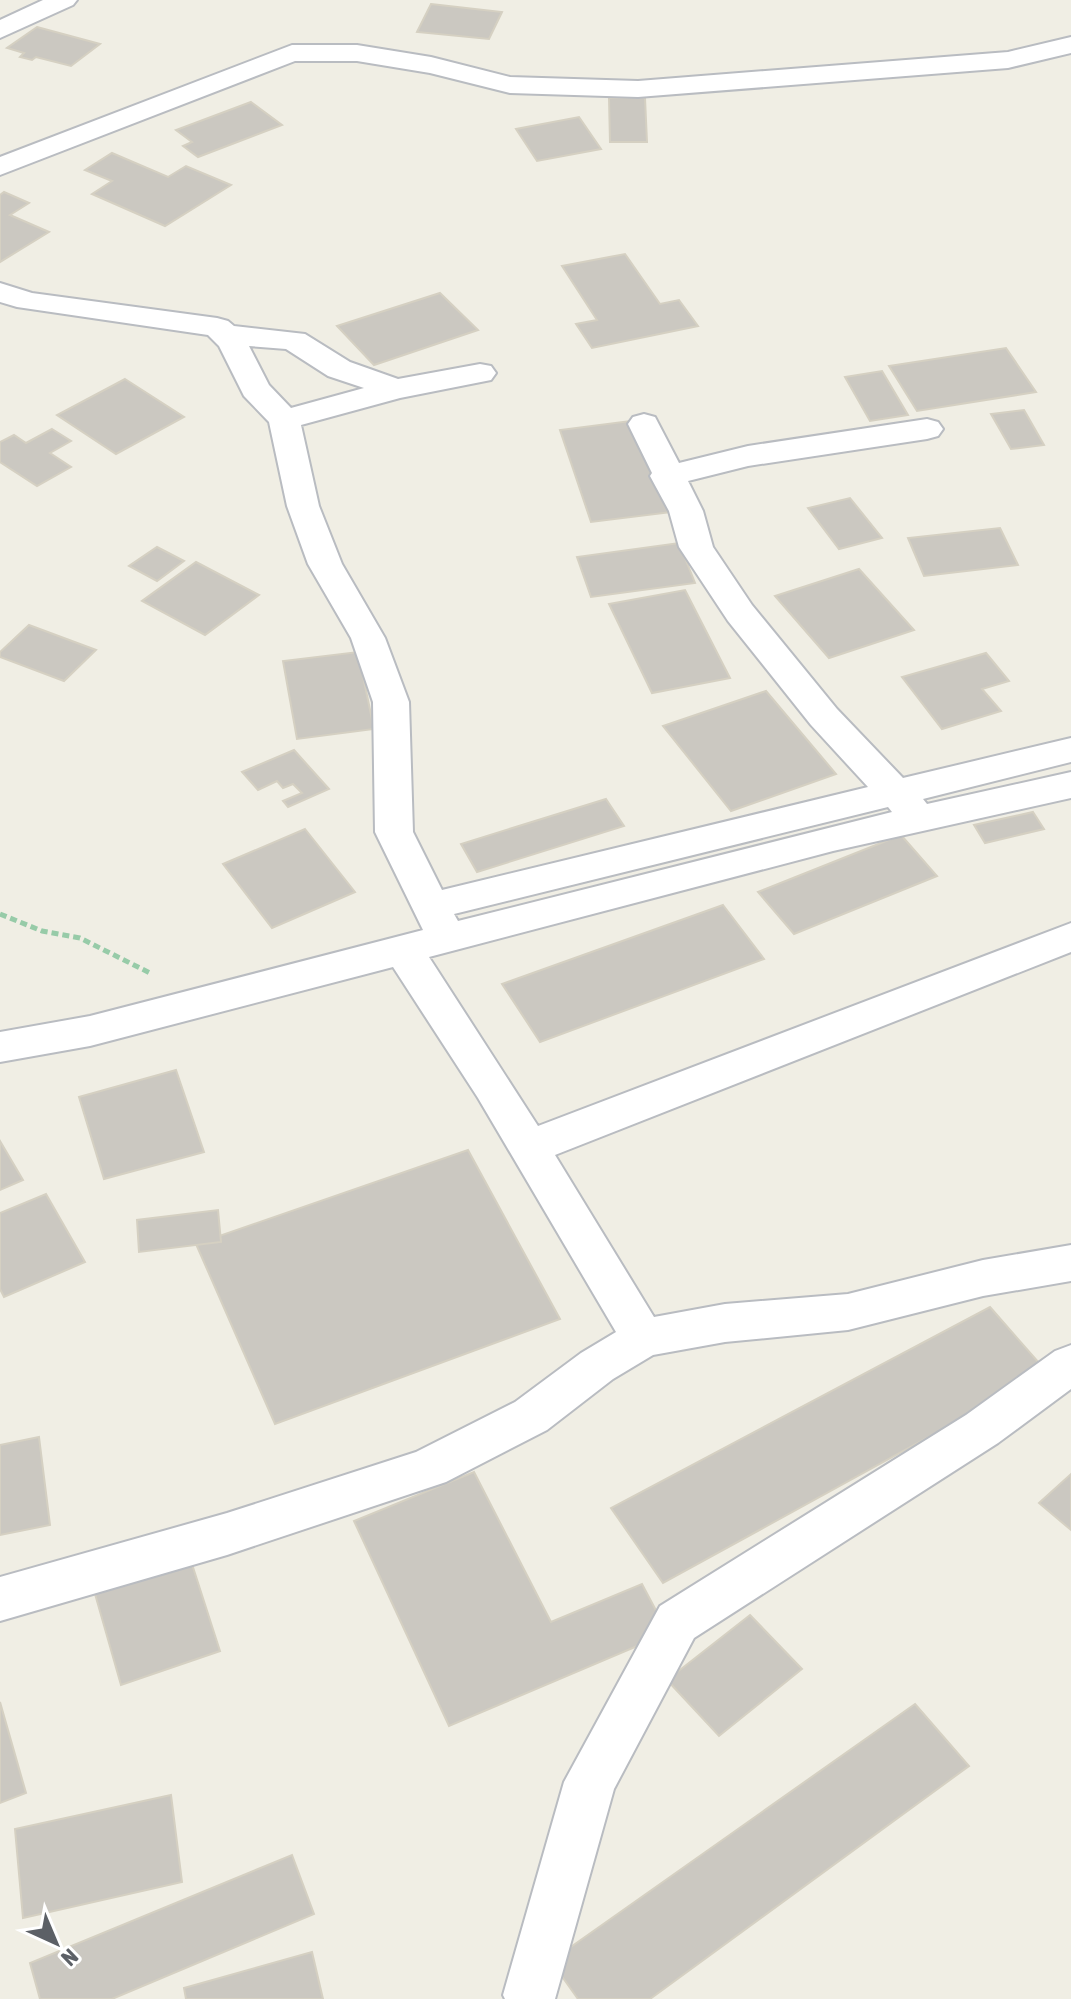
<svg xmlns="http://www.w3.org/2000/svg" width="1071" height="1999" viewBox="0 0 1071 1999" font-family="'Asap Condensed',sans-serif">
<style>
.building{fill:#cbc8c1;stroke:#d5d0c2;stroke-width:2}
.lines{fill:none;stroke-linecap:round;stroke-linejoin:round}
.minor-casing{stroke:#b9bcc1;stroke-width:4}
.path{stroke:#97cba8;stroke-width:5;stroke-dasharray:7 4;stroke-linecap:butt}
.minor{fill:#fff;fill-rule:evenodd}
</style>
<rect width="100%" height="100%" fill="#f0eee4"/>
<g class="building">
<polygon points="431,4 502,12 489,39 417,32"/>
<polygon points="37,27 100,44 71,66 36,57 32,60 20,57 24,53 7,48"/>
<polygon points="609,98 645,98 647,142 610,142"/>
<polygon points="251,102 282,125 198,157 183,146 192,142 176,130"/>
<polygon points="579,117 601,149 537,161 516,129"/>
<polygon points="112,153 168,177 186,166 231,185 165,226 92,194 112,181 85,170"/>
<polygon points="4,192 29,203 10,215 49,232 0,262 0,195"/>
<polygon points="625,254 660,304 679,300 698,326 592,348 576,324 597,320 562,266"/>
<polygon points="440,293 478,330 374,365 337,326"/>
<polygon points="1006,348 1036,392 917,411 889,366"/>
<polygon points="882,371 908,415 870,421 845,377"/>
<polygon points="125,379 184,417 116,454 57,415"/>
<polygon points="1024,410 1044,445 1011,449 991,414"/>
<polygon points="638,420 672,512 591,522 560,430"/>
<polygon points="52,429 71,441 50,453 71,467 37,486 0,462 0,442 14,435 26,443"/>
<polygon points="850,498 882,538 839,549 808,508"/>
<polygon points="1000,528 1018,565 924,576 908,538"/>
<polygon points="679,543 695,583 591,597 577,557"/>
<polygon points="157,547 184,561 157,581 129,566"/>
<polygon points="196,562 259,595 205,635 142,601"/>
<polygon points="859,569 914,630 829,658 775,596"/>
<polygon points="685,590 730,678 652,693 609,604"/>
<polygon points="29,625 96,650 64,681 0,657 0,652"/>
<polygon points="358,652 374,729 297,739 283,661"/>
<polygon points="986,653 1009,681 982,689 1001,711 942,729 902,677"/>
<polygon points="766,691 836,774 731,811 663,726"/>
<polygon points="294,750 329,789 288,807 283,801 302,793 293,784 283,788 277,781 258,790 242,772"/>
<polygon points="606,799 624,826 477,872 461,844"/>
<polygon points="1033,812 1044,829 985,843 974,825"/>
<polygon points="305,829 355,892 272,928 223,864"/>
<polygon points="901,835 937,876 794,934 758,892"/>
<polygon points="723,905 764,959 540,1042 502,984"/>
<polygon points="176,1070 204,1152 104,1179 79,1097"/>
<polygon points="0,1141 23,1180 0,1190"/>
<polygon points="468,1150 560,1319 275,1424 196,1244"/>
<polygon points="46,1194 85,1262 4,1297 0,1289 0,1213"/>
<polygon points="218,1210 221,1242 139,1252 137,1220"/>
<polygon points="990,1307 1047,1372 663,1583 611,1508"/>
<polygon points="39,1437 50,1525 0,1535 0,1445"/>
<polygon points="474,1472 551,1622 642,1584 668,1633 449,1726 354,1521"/>
<polygon points="1071,1474 1071,1530 1039,1503"/>
<polygon points="191,1561 220,1651 121,1685 95,1594"/>
<polygon points="750,1615 802,1669 719,1736 667,1680"/>
<polygon points="0,1702 26,1793 0,1803"/>
<polygon points="915,1704 969,1766 650,1999 578,1999 551,1961"/>
<polygon points="171,1795 182,1882 23,1918 15,1829"/>
<polygon points="292,1855 314,1914 112,1999 40,1999 30,1963"/>
<polygon points="312,1952 323,1999 186,1999 184,1988"/>
</g>
<g class="lines">
<defs>
<g id="minor">
<polygon points="43,0 77,0 73,5 0,38 0,20"/>
<polygon points="1071,37 1071,53 1008,68 638,97 510,93 430,73 357,61 295,61 0,175 0,157 292,45 357,45 431,57 510,77 638,81 1008,52"/>
<path d="M0,283L32,293L217,318L228,321L234,326L305,334L350,362L398,379L480,364L491,366L496,373L491,380L400,398L301,425L319,506L342,564L385,638L409,702L413,832L442,890L868,787L811,725L728,621L679,547L669,511L650,476L652,473L628,424L633,417L644,414L655,417L679,463L748,446L927,419L938,422L943,429L938,436L927,439L748,466L688,481L703,511L713,547L752,605L837,709L903,778L1071,738V762L923,799L927,804L1071,772V798L833,851L429,957L538,1126L1071,923V952L555,1155L654,1317L725,1304L848,1294L983,1260L1071,1245V1281L983,1296L848,1330L725,1342L653,1355L613,1379L547,1430L446,1482L227,1555L0,1621V1577L227,1513L416,1452L515,1402L581,1353L616,1332L478,1098L393,967L90,1046L0,1062V1032L90,1016L423,930L375,832L373,702L351,638L308,564L287,506L269,422L244,396L219,346L208,335L17,307L0,302ZM249,346L286,349L328,376L364,388L291,408L269,385ZM888,807L892,812L458,921L454,914Z"/>
<polygon points="1071,1345 1071,1389 998,1443 694,1638 614,1789 555,1999 505,1999 503,1995 564,1782 660,1606 966,1415 1055,1351"/>
</g>
</defs>
<use href="#minor" class="minor-casing"/>
<polyline class="path" points="0,914 42,931 80,938 152,974"/>
<use href="#minor" class="minor"/>
</g>
<g transform="translate(56 1943) rotate(136)" stroke="#ffffff" stroke-width="6" paint-order="stroke">
<path d="M0-6L14 30L0 20L-14 30Z" fill="#5c6066"/>
<text y="-12" font-size="22" font-weight="bold" text-anchor="middle" fill="#5c6066">N</text>
</g>
</svg>
